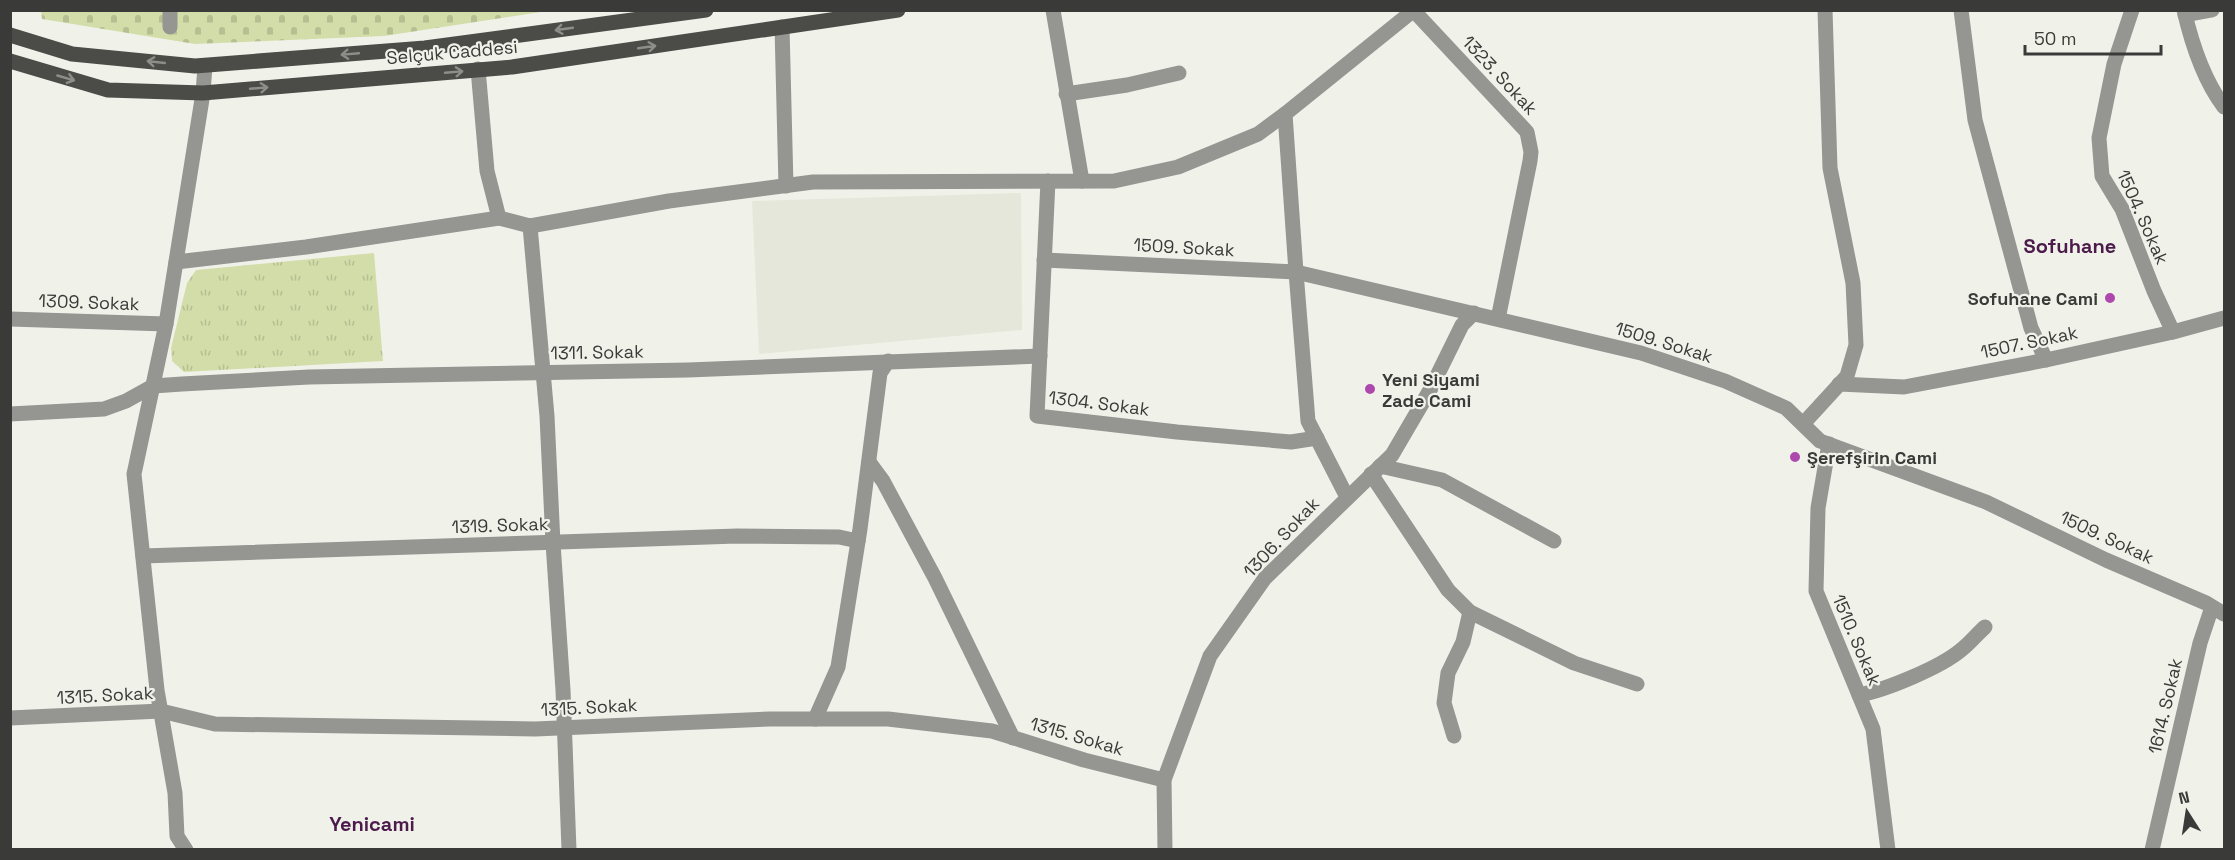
<svg xmlns="http://www.w3.org/2000/svg" width="2235" height="860" viewBox="0 0 2235 860" font-family="'Space Grotesk',sans-serif">
<style>
.built{fill:#e4e7d9}
.cemetery{fill:url(#cemetery-stones)}
.park{fill:url(#park-tufts)}
.lines{fill:none;stroke-linecap:round;stroke-linejoin:round}
.minor{stroke:#959592;stroke-width:15}
.major{stroke:#4b4c47;stroke-width:15}
.oneway{stroke:#8d8e88}
.poi-dot{fill:#ad48ad;stroke:#f0f2ea;stroke-width:2}
.labels{text-anchor:middle;dominant-baseline:central;stroke-width:4.5;stroke-linejoin:round;paint-order:stroke}
.street-label{font-size:18px;fill:#3a3b38;stroke:#f0f2ea}
.poi-label{font-size:18px;font-weight:bold;fill:#3a3b38;stroke:#f0f2ea;text-anchor:start}
.neighbourhood-label{font-size:20px;font-weight:bold;fill:#4c1b4c;stroke:#f0f2ea}
</style>
<defs>
<pattern id="cemetery-stones" width="16" height="16" patternUnits="userSpaceOnUse" patternTransform="scale(1.5)"><rect width="16" height="16" fill="#d2dda9"/><path d="M2 7V4a2 2 0 0 1 4 0v3zM10 15v-3a2 2 0 0 1 4 0v3z" fill="#b5bf92"/></pattern>
<pattern id="park-tufts" width="24" height="20" patternUnits="userSpaceOnUse" patternTransform="scale(1.5)"><rect width="24" height="20" fill="#d2dda9"/><path d="M3 7l-1-3M5 7V3M7 7l1-3M15 17l-1-3M17 17v-4M19 17l1-3" fill="none" stroke="#b5bf92"/></pattern>
</defs>
<rect width="100%" height="100%" fill="#f0f2ea"/>
<polygon class="built" points="1021,193 1022,330 759,354 752,201"/>
<polygon class="cemetery" points="41,11 548,11 384,36 195,44 42,19"/>
<polygon class="park" points="374,253 383,361 184,372 172,361 171,348 187,283 196,270"/>
<g class="lines">
<g class="minor">
<polyline points="1053,10 1082,181"/>
<polyline points="1961,10 1975,120 2031,328 2046,360"/>
<polyline points="2132,10 2114,64 2099,138 2102,176 2122,209 2154,291 2173,332"/>
<path d="M2184,10C2192,45 2203,79 2224,107"/>
<polyline points="1414,11 1527,132 1531,152 1530,161 1498,319"/>
<polyline points="2185,15 2212,10"/>
<polyline points="170,27 170,10"/>
<polyline points="782,27 786,186"/>
<polyline points="478,69 487,171 499,218"/>
<polyline points="1066,94 1127,85 1179,73"/>
<polyline points="1285,114 1296,272 1308,421 1347,497"/>
<polyline points="1048,181 1037,416 1177,432 1291,442 1317,438"/>
<polyline points="530,226 547,416 553,543 563,690 569,850"/>
<polyline points="1044,260 1296,272 1641,353 1725,381 1786,408 1820,441 1986,502 2106,560 2206,603 2224,614"/>
<polyline points="176,262 306,247 499,218 530,226 669,201 813,182 1114,181 1178,167 1258,134 1285,114 1414,10"/>
<polyline points="10,319 166,324"/>
<polyline points="1839,384 1904,387 2046,360 2173,332 2224,318"/>
<polyline points="10,414 104,409 126,401 153,386 182,384 309,377 688,370 1040,356"/>
<polyline points="1803,424 1847,376 1856,345 1853,283 1830,168 1825,10"/>
<polyline points="1829,444 1818,508 1816,591 1873,729 1888,850"/>
<polyline points="869,462 883,481 935,578 1013,738"/>
<polyline points="1380,466 1442,480 1554,541"/>
<polyline points="1371,474 1448,590 1470,612 1574,663 1637,684"/>
<polyline points="143,556 737,536 839,537 858,541"/>
<path d="M1859,695C1886,690 1941,667 1961,650C1970,643 1977,634 1985,627"/>
<polyline points="10,718 161,711 215,724 535,729 770,719 888,719 992,731 1084,760 1164,780"/>
<polyline points="815,719 838,667 860,529 880,373 888,361"/>
<polyline points="1454,736 1444,703 1448,673 1463,642 1470,612"/>
<polyline points="186,850 177,836 175,793 157,690 134,474 166,324 203,93 205,66"/>
<polyline points="1165,850 1164,780 1210,656 1265,578 1392,455 1430,390 1462,325 1474,313"/>
<polyline points="2152,850 2200,643 2212,607"/>
</g>
<g class="major">
<polyline points="10,35 72,54 195,66 425,48 706,10"/>
<polyline points="10,61 108,90 203,93 512,67 898,10"/>
</g>
</g>
<defs><path id="oneway-shaft" d="M-6 0H5M1.5-3L5.5 0L1.5 3" fill="none" stroke-width="1.6" stroke-linecap="round" stroke-linejoin="round" transform="scale(1.5)"/></defs>
<g class="oneway">
<use href="#oneway-shaft" transform="translate(564 29) rotate(172)"/>
<use href="#oneway-shaft" transform="translate(647 47) rotate(-8)"/>
<use href="#oneway-shaft" transform="translate(350 54) rotate(175)"/>
<use href="#oneway-shaft" transform="translate(156 62) rotate(-174)"/>
<use href="#oneway-shaft" transform="translate(454 72) rotate(-5)"/>
<use href="#oneway-shaft" transform="translate(66 78) rotate(16)"/>
<use href="#oneway-shaft" transform="translate(259 88) rotate(-5)"/>
</g>
<g class="poi-dot">
<circle cx="2110" cy="298" r="6"/>
<circle cx="1370" cy="389" r="6"/>
<circle cx="1795" cy="457" r="6"/>
</g>
<g class="labels">
<g class="street-label">
<text transform="translate(452 52) rotate(-5)">Selçuk Caddesi</text>
<text transform="translate(1500 75) rotate(47)">1323. Sokak</text>
<text transform="translate(2143 217) rotate(66)">1504. Sokak</text>
<text transform="translate(1184 247) rotate(3)">1509. Sokak</text>
<text transform="translate(89 302) rotate(2)">1309. Sokak</text>
<text transform="translate(1664 342) rotate(17)">1509. Sokak</text>
<text transform="translate(2029 342) rotate(-12)">1507. Sokak</text>
<text transform="translate(597 352) rotate(-1)">1311. Sokak</text>
<text transform="translate(1099 403) rotate(7)">1304. Sokak</text>
<text transform="translate(500 525) rotate(-2)">1319. Sokak</text>
<text transform="translate(1281 537) rotate(-47)">1306. Sokak</text>
<text transform="translate(2107 537) rotate(25)">1509. Sokak</text>
<text transform="translate(1857 640) rotate(67)">1510. Sokak</text>
<text transform="translate(105 695) rotate(-3)">1315. Sokak</text>
<text transform="translate(2165 706) rotate(-77)">1614. Sokak</text>
<text transform="translate(589 707) rotate(-3)">1315. Sokak</text>
<text transform="translate(1077 736) rotate(16)">1315. Sokak</text>
</g>
<g class="poi-label">
<text x="2098" y="298" text-anchor="end">Sofuhane Cami</text>
<text x="1382" y="379">Yeni Siyami<tspan x="1382" dy="21">Zade Cami</tspan></text>
<text x="1807" y="457">Şerefşirin Cami</text>
</g>
<g class="neighbourhood-label">
<text x="2070" y="246">Sofuhane</text>
<text x="372" y="824">Yenicami</text>
</g>
</g>
<rect width="2235" height="860" fill="none" stroke="#3a3b38" stroke-width="24"/>
<g transform="translate(2187 812) rotate(348)" stroke="#f0f2ea" stroke-width="4.5" paint-order="stroke">
<path d="M0-4.5L10 22L0 15L-10 22Z" fill="#3a3b38"/>
<text y="-9" font-size="16" font-weight="bold" text-anchor="middle" fill="#3a3b38">N</text>
</g>
<path d="M2025 45v9h136v-9" fill="none" stroke="#3a3b38" stroke-width="3"/>
<text x="2034" y="45" font-size="18" fill="#3a3b38" stroke="#f0f2ea" stroke-width="4.5" paint-order="stroke">50 m</text>
</svg>
